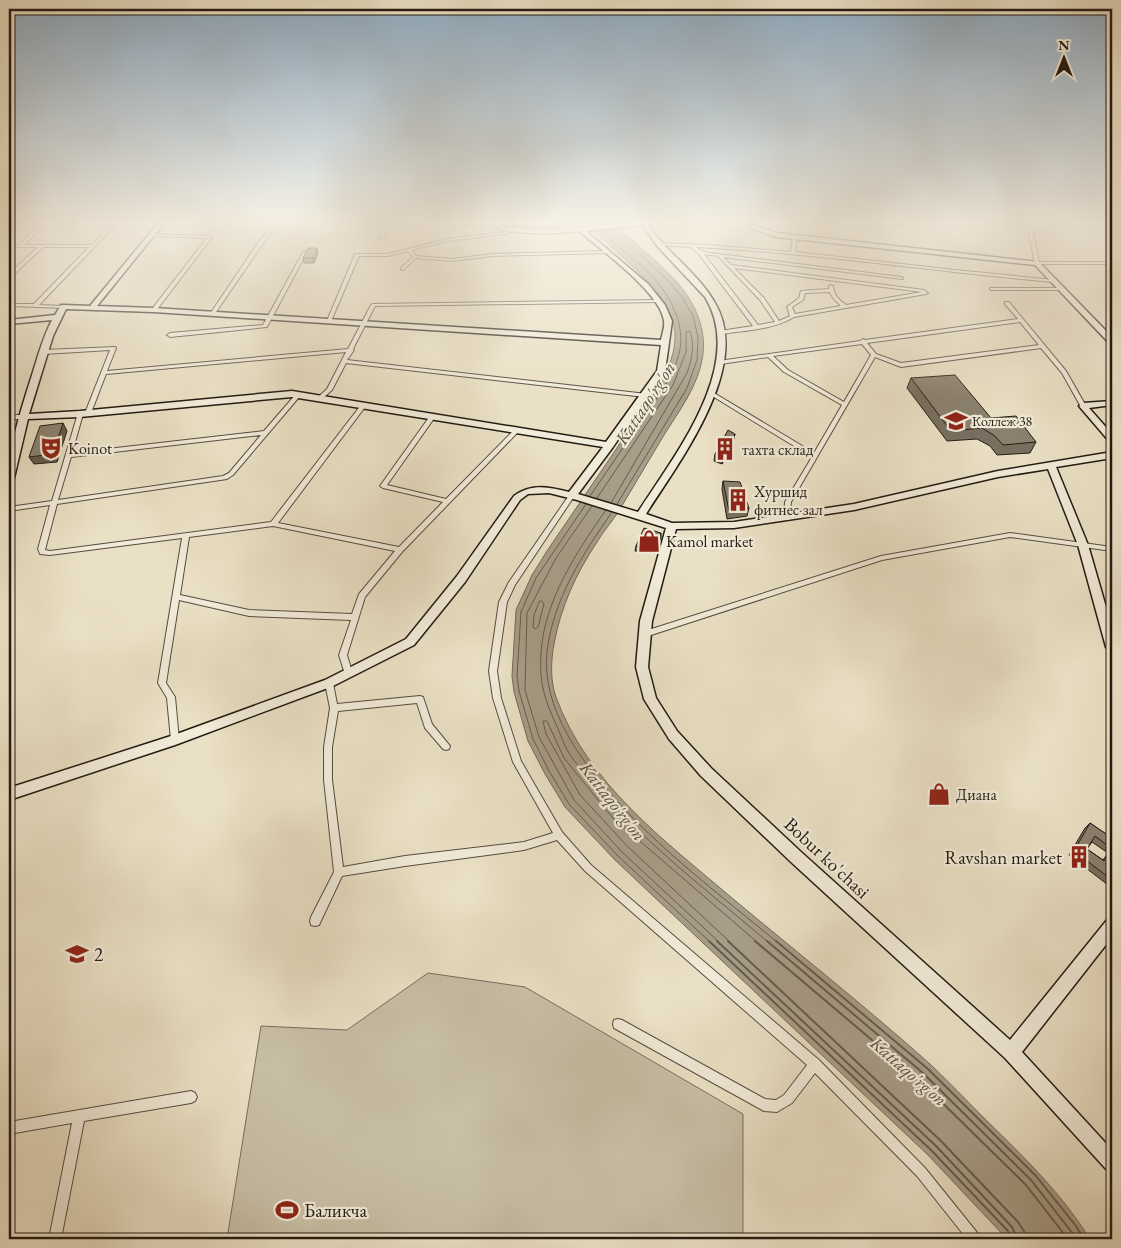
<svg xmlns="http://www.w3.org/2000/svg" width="1121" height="1248" viewBox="0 0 1121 1248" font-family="'EB Garamond',serif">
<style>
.green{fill:#c8bfa7;stroke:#766d5d}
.water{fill:#a79d88;stroke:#736959}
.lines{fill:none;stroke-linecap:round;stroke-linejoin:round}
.shore-far1{stroke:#665c4e;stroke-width:1}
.shore{stroke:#665c4e;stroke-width:2}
.street-casing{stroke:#564c40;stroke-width:2}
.secondary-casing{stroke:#241b13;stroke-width:3}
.primary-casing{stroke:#241b13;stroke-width:3}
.street{fill:#f1ebd9;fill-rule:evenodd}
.secondary{fill:#f1ebd9;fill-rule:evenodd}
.primary{fill:#eae0c5;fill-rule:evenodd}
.primary-bridge-casing{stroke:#241b13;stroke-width:9;stroke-linecap:butt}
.primary-bridge{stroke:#eae0c5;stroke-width:8}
.wall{fill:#786f60;stroke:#241b13;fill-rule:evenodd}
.shaded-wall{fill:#615a4e;stroke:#241b13}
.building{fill:#8b8170;stroke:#241b13}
.labels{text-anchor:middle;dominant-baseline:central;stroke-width:4.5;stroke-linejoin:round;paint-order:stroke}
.far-poi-label{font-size:14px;fill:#241b13;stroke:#f1ebd9;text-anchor:start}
.poi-label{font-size:16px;fill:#241b13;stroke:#f1ebd9;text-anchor:start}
.water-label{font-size:18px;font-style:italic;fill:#584f42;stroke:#f1ebd9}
.near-poi-label{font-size:19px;fill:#241b13;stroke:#f1ebd9;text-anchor:start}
.near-street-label{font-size:19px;fill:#241b13;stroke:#f1ebd9}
</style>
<rect width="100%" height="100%" fill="#eae0c5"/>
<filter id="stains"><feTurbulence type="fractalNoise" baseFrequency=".004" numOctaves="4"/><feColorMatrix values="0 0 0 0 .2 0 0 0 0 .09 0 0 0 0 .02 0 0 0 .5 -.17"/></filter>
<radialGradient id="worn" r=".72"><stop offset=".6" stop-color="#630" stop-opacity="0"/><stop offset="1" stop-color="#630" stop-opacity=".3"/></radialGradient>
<polygon class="green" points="428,973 525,987 743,1114 743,1239 227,1239 261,1026 347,1030"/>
<path class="water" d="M585,222H613C620,228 625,235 632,240C660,265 692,289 701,326C712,367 685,402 664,435C649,460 635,484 620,509C613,521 604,530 597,542C576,574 561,606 554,644C551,660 550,681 556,697C587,783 664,840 732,898C798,953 866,1007 930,1064C949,1082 967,1101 986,1120C1024,1157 1062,1194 1090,1239H1007L928,1155L615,860L565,807L545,774L528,741L514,692L512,676L516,610L532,575L547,551L663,380C681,340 680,321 652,285Z"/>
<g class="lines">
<g class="shore-far1">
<polyline points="614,229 667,280 682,297 693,316 698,337 697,360 687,388 617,504"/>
<path d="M590,496C607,471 625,445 642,420C656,399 673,378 679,354C683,339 680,322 674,309C660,276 626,254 601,231"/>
<path d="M597,498L673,385L686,352V332L690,331C695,345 692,359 687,373L611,503"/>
<polyline points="586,504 536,578 521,612 517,676 519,691 533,739 549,771 569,804 618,856 710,942"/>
<polyline points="592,506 556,558 527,613 525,690 539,737 574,800 622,852 719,942"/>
<path d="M606,510C577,551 544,601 541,653C539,685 545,700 558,729C562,737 564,746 569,753C575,763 585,773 593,782C644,843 708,891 768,942"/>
<path d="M612,512C583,554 553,599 547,652C535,761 702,879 777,942"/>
<polygon points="542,601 544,604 538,627 535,629 533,627 534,615 539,602"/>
<polyline points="730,942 628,847 580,795 546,734 543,721 547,721 564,758 612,817 757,942"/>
</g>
<g class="shore">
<polyline points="709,941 932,1151 1008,1231 1011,1239"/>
<polyline points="717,941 936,1146 1012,1227 1017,1239"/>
<polyline points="728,941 941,1141 1018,1222 1024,1231 1025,1239"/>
<polyline points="755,941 918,1079 1026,1185 1068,1239"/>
<polyline points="767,941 923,1073 1031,1180 1077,1239"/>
<polyline points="776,941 928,1069 1036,1176 1076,1226 1084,1239"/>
</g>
<defs>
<g id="street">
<polygon points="42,222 47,222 24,245 92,245 114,222 118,222 39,305 64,306 66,306 66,308 9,306 9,304 34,304 89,247 43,247 11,277 9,277 9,274 38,247 9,247 9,245 19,245"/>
<polygon points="275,222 279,222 264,242 214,315 210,315 210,314 260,240"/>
<polygon points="388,222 392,222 383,238 379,238 379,237"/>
<polygon points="1036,222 1041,222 1032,229 1039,262 1112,262 1112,264 1035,264 1028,229"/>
<polygon points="513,229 514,229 514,231 505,234 447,241 412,250 416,256 452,259 493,254 607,251 609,252 607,253 493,256 452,261 416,258 403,270 401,270 401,268 413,257 408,251 388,256 359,256 331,321 329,322 327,321 355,254 388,254 447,239 504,232"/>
<polygon points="149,234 210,236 212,237 156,311 154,311 152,310 152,309 207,238 150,236 149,236"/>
<path d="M795,236L797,237L795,252L955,270L1054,280L1056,281L1054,282C935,272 816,253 696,247L701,251L710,253L901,277L903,278V279L723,257L731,265L924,290L928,293L926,294L794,317C773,330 746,330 722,334L720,333V331L753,326L698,253L690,247L658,245L656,244L658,243L708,245L791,252L793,237ZM704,254L718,256L760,300L775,322L758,325ZM734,268L922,292L846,305C839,300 834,295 833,286L831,285L829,286V289L801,291L799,298L787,307L790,316L779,321L764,298ZM830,293L834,299L841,306L795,314L792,307L803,300L805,293L830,292Z"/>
<polygon points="305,251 307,252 267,327 170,337 167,335 170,333 263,325 303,252"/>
<polygon points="990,288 1062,288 1064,289 1062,290 992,290 990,289"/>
<polygon points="658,300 660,300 660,302 375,306 353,349 354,350 347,360 647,394 648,395 645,397 346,363 332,390 322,399 318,399 318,397 327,389 346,352 106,374 91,413 88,415 85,413 110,350 44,354 41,352 44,350 115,347 116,348 107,371 348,349 371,305 373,304"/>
<path d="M1005,302H1009L1066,371L1086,406L1085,407H1081L1062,373L1041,348L901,367L875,357L791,502L789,520H785L784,518L785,502L812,457L709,394L710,393H714L814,453L842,405L784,372L768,357L721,364L719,363V361L860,341L863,339L865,340L1018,319L1005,304ZM1020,322L1039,345L901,363L876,354L867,343ZM862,344L871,355L844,402L788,370L773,356Z"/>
<path d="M298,393L301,395L300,396L233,475L227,479L57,504L45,550L50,551L271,522L361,405H365V407L278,523L399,547L443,502L383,488L380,486L430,416L432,415L435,417L387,485L446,499L514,430H518L519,431L402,552L365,597L347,655L352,672L351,674H345L339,655L351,620L249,616L179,600L166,683L175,697L179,740L178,743L175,744L172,743L171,740L167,698L158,683L182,538L50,555L40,554L38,549L50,505L9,511V507L52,501L78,413H82L83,414L72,453L264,431L296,394ZM261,435L229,473L223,476L58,500L71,457ZM273,526L395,551L359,594L352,614L249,610L180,595L189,537Z"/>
<polygon points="9,415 23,415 26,417 23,419 9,419"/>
<polygon points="572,493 575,495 515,585 507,602 497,671 501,698 521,761 562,832 591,865 819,1060 925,1168 979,1235 981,1239 967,1239 917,1176 815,1073 792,1103 777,1112 764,1111 614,1028 613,1024 614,1020 618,1019 622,1020 765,1099 776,1100 784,1095 807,1065 585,871 557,840 524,850 405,866 342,876 319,925 315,926 311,925 310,921 311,917 334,872 324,780 324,747 330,708 325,683 326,681 329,680 332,681 333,683 337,704 420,696 423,697 432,724 450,746 449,749 446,750 443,749 425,728 417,703 338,711 332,747 332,780 343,867 405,856 524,842 553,833 513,762 493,698 489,671 499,602 509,582 570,494"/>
<polygon points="1010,533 1112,547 1112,551 1010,537 882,560 645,637 642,636 641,634 642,632 881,556"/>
<polygon points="191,1091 195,1093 197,1097 195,1101 191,1103 84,1121 61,1239 49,1239 72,1123 9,1134 9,1122"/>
</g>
<g id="secondary">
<path d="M159,222H165L97,306L154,308L661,340C662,335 665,327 664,321C661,293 601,250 579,231C552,234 525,235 499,229L496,224L499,222L503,227L514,228L544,230L624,223L657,222L648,225C667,253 698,273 715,303C753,366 679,462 646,514L672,523L734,522L854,504L998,471L1112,452V458L1056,467L1088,545L1112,628V651L1108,650L1106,647L1078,545L1048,469L998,477L854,510L734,528L676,529L652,621L648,667L656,698L677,731L711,768L801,852L1010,1040L1107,920L1112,918V937L1022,1052L1112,1150V1172L1106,1169L1005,1058L791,862L701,776L669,739L644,699L636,667L640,621L666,528L577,500L549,493L528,494L520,500L465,582L414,645L333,686L175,745L9,800V788L174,735L325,680L406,639L457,576L514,496C531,483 550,487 569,492L603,447L292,397L80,417L28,419L14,478L9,481C9,444 21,410 32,375C38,356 43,337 52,320L9,324V320L55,315L61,305H64L90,306ZM642,225L658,247L705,297C747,365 674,456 638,512L578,494L613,447L665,371L672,321L665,305L648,284L586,231ZM66,309L154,312L661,345L657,371L606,442L292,391L80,411L29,414L53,336Z"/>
<polygon points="745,222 752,222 755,226 777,233 1039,262 1112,337 1112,343 1109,343 1035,265 776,237 751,228"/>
<polygon points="1112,401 1112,405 1089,408 1112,434 1112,442 1109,441 1079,406 1083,403"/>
</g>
<polygon id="primary" points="448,222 565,222 567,224 564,226 451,224"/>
</defs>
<use href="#street" class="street-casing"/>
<use href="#secondary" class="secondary-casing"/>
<use href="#primary" class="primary-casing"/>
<use href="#street" class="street"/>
<use href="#secondary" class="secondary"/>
<use href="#primary" class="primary"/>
<defs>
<polyline id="primary-bridge" points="564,224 595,222"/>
</defs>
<use href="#primary-bridge" class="primary-bridge-casing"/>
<use href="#primary-bridge" class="primary-bridge"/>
</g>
<g class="wall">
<polygon points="892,222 905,222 903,228 893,227"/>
<polygon points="317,248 318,253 314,263 304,263 303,258"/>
<polygon points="911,378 991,418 1036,442 1030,453 997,455 990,446 977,439 947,441 907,388"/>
<polygon points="733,442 722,464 714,461 715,454"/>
<polygon points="723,481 749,508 747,516 727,519 722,489"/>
<polygon points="661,538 657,546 653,545 650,552 635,551 636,546"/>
<path d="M1090,823L1112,838V888L1069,855L1085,828ZM1092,842L1108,853L1103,860L1087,849Z"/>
</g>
<g class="shaded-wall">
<polygon points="317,248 318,253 314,263 313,258"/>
<polygon points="63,423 67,431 57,462 34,464 29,457"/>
<polygon points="735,434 733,442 722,464 724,457"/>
<polygon points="661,533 661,538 657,546 658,541"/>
</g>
<g class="building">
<polygon points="308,248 317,248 313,258 303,258"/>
<polygon points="955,375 991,418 1016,416 1036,442 1003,445 995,436 982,428 951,431 911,378"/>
<polygon points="63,423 53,454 29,457 40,426"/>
<polygon points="728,430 735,434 724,457 715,454"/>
<polygon points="723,481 740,482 749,508 729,511"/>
<polygon points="644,528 661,533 658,541 654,540 651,547 636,546"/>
<polygon points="1090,823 1112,838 1112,849 1095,836 1087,849 1104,861 1112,850 1112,880 1074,851"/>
</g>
<linearGradient id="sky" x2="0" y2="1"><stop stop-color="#8eabc2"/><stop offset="0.56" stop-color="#f6f1e5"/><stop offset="1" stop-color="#f6f1e5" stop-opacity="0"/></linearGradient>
<rect width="1121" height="397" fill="url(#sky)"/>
<defs>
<symbol id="school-bare" viewBox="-9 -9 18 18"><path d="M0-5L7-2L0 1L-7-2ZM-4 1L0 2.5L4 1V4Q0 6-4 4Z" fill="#8f2418" stroke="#f1ebd9" stroke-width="2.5" paint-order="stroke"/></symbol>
<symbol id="theatre-bare" viewBox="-9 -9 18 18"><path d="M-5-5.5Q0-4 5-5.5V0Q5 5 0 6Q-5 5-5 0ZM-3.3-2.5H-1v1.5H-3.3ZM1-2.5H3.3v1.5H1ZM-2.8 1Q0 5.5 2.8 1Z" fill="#8f2418" stroke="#f1ebd9" stroke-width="2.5" paint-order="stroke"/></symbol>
<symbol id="building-bare" viewBox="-9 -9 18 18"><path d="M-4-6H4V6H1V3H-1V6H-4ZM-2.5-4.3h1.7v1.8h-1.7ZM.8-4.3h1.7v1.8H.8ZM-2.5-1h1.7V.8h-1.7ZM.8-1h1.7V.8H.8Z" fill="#8f2418" stroke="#f1ebd9" stroke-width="2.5" paint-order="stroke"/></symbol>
<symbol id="shop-bare" viewBox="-9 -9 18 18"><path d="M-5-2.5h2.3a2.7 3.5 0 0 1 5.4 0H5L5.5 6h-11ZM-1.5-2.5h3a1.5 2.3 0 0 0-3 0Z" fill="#8f2418" stroke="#f1ebd9" stroke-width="2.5" paint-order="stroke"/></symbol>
<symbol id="stadium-bare" viewBox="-9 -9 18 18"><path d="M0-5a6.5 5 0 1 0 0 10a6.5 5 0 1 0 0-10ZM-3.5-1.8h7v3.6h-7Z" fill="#8f2418" stroke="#f1ebd9" stroke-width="2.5" paint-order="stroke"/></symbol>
</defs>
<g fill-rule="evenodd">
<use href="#school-bare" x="940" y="405" width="32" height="32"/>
<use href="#theatre-bare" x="35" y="432" width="32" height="32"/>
<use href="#building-bare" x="709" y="433" width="32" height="32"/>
<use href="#building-bare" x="722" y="484" width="32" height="32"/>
<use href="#shop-bare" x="633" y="525" width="32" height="32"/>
<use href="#shop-bare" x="923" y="778" width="32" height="32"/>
<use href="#building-bare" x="1063" y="841" width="32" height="32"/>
<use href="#school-bare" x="61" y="938" width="32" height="32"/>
<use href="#stadium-bare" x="271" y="1194" width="32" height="32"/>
</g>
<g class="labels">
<g class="far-poi-label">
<text x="972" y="421">Коллеж 38</text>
</g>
<g class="poi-label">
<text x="68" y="448">Koinot</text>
<text x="742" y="449">тахта склад</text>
<text x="754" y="491">Хуршид<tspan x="754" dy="18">фитнес зал</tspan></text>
<text x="666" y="541">Kamol market</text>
<text x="956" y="794">Диана</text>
</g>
<g class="water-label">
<text transform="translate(645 403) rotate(-57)">Kattaqo'rg'on</text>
<text transform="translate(613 801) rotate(52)">Kattaqo'rg'on</text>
<text transform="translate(909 1071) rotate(41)">Kattaqo'rg'on</text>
</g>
<g class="near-poi-label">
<text x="1062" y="857" text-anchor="end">Ravshan market</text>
<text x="94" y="954">2</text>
<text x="304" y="1210">Баликча</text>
</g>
<g class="near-street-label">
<text transform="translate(827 858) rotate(43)">Bobur ko'chasi</text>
</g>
</g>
<rect width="1121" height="1248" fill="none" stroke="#eae0c5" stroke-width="30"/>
<rect x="10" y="10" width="1101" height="1228" fill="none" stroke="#241b13" stroke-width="2.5"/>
<rect x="15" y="15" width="1091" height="1218" fill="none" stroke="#241b13"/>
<g transform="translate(1064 58)" stroke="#f1ebd9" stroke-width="4" paint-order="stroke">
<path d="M0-4L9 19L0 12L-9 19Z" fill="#241b13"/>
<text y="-8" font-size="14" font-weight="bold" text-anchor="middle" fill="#241b13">N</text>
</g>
<rect width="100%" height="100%" filter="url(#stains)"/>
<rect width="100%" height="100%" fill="url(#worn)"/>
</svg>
